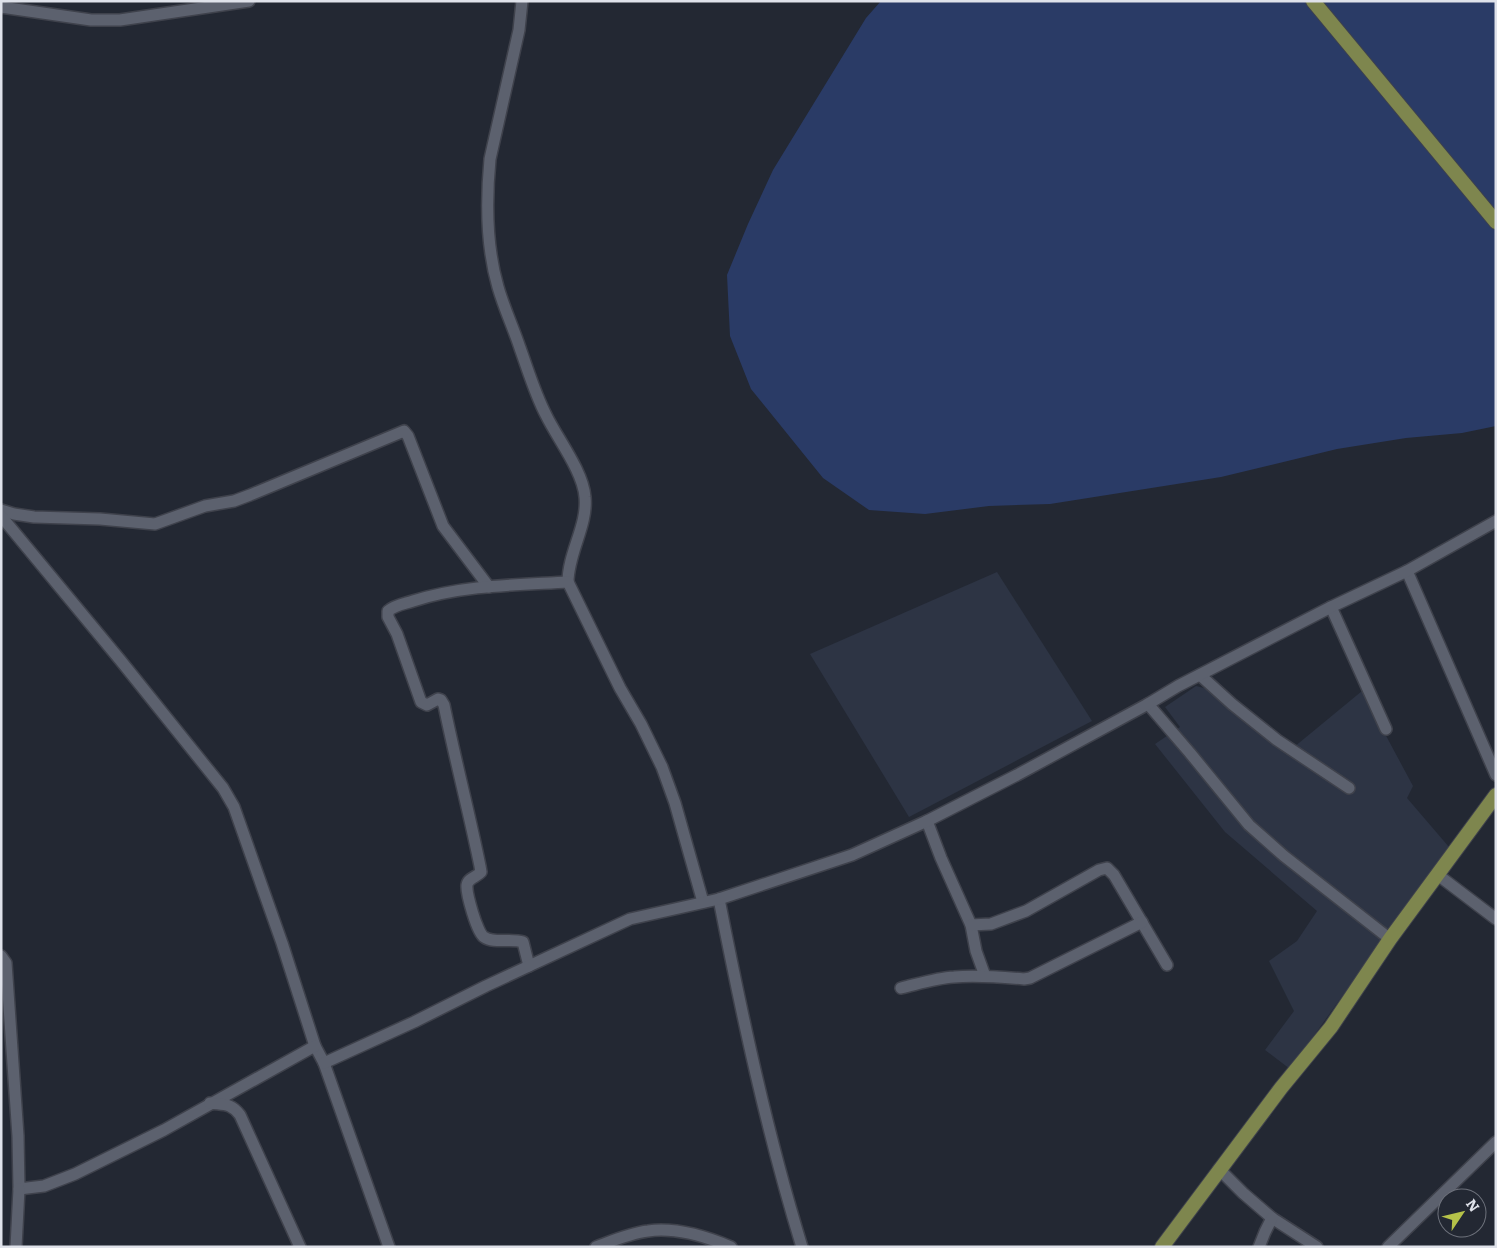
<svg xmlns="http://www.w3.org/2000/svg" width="1497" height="1248" viewBox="0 0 1497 1248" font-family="Literata,serif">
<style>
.built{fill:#2d3444}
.green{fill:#2a3b66}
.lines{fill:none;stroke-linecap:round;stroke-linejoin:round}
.minor-casing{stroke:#3f424c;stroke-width:14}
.major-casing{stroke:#3f424c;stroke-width:16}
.minor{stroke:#5c616e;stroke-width:11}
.major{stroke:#7e864e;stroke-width:14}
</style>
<rect width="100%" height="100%" fill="#232833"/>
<g class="built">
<polygon points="997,572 1092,721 909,817 810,654"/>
<polygon points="1196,686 1212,690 1288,752 1362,691 1413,786 1407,798 1449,847 1290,1069 1265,1050 1294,1011 1269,961 1297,941 1317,911 1225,832 1155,744 1180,727 1165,707"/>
</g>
<polygon class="green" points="881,1 1496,1 1496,426 1462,433 1406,438 1337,449 1221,477 1050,504 989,506 925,514 869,510 823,478 751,389 730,336 727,275 748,224 773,170 866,18"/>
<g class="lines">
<defs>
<g id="minor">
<path d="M522,1L519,30L490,159C486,201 486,246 498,287C504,308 513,327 520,348C528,370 535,394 546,415C557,438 583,471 585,497C588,525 568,553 568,582"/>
<polyline points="1,7 91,20 120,20 249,1"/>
<polyline points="1,510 14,514 34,517 100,519 155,524 205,506 234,501 250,495 404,431 408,436 443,526 489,587"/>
<polyline points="1,516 121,661 223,788 234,807 282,943 315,1046 324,1063 389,1247"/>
<polyline points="1407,571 1496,775"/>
<polyline points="1331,607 1386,729"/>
<polyline points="1200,675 1232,704 1277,740 1349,788"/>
<polyline points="1148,704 1190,753 1249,825 1284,856 1390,939"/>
<polyline points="927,821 941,858 971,925 976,951 985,976"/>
<polyline points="1438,875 1496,919"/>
<path d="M719,899C742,1016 767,1133 802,1247"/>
<polyline points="971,925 991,924 1026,911 1099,870 1107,868 1114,875 1167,965"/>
<polyline points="1,956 6,963 18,1136 19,1189 44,1186 75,1174 164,1130 315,1046"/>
<path d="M529,966L523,942C511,938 494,944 484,937C477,933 466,893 467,885C468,878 477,877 481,872L480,866C469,812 455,759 444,705L441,700L438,699L427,705L421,702L397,634L388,617V611C395,605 404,604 413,601C463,585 516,585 568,582L620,688L641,724L662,767L675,803L703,902"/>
<path d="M901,988C918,984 936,978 954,977C977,975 1001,977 1024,979L1030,978L1142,922"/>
<polyline points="324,1063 414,1022 486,986 630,919 719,899 852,855 927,821 1017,775 1148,704 1178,686 1331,607 1407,571 1496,521"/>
<path d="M210,1103C224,1105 231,1103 240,1115L300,1247"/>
<polyline points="1219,1169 1243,1193 1272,1218 1317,1247"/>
<polyline points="16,1247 19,1189"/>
<path d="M596,1247C612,1241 630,1233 648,1231C676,1227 705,1236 731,1247"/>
<polyline points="1259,1247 1265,1232 1272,1218"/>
<polyline points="1388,1247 1496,1142"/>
</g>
<g id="major">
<polyline points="1313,1 1496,222"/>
<polyline points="1162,1247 1281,1088 1331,1027 1390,939 1496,795"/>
</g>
</defs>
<use href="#minor" class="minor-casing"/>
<use href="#major" class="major-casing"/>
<use href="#minor" class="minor"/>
<use href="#major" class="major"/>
</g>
<rect width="1497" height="1248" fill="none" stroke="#dfe2ea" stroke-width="5"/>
<g transform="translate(1462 1213) rotate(55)"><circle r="24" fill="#232833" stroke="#6e727c"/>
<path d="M0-4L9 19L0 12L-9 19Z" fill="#b5c249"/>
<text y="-8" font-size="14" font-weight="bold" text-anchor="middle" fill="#dfe2ea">N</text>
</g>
</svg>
